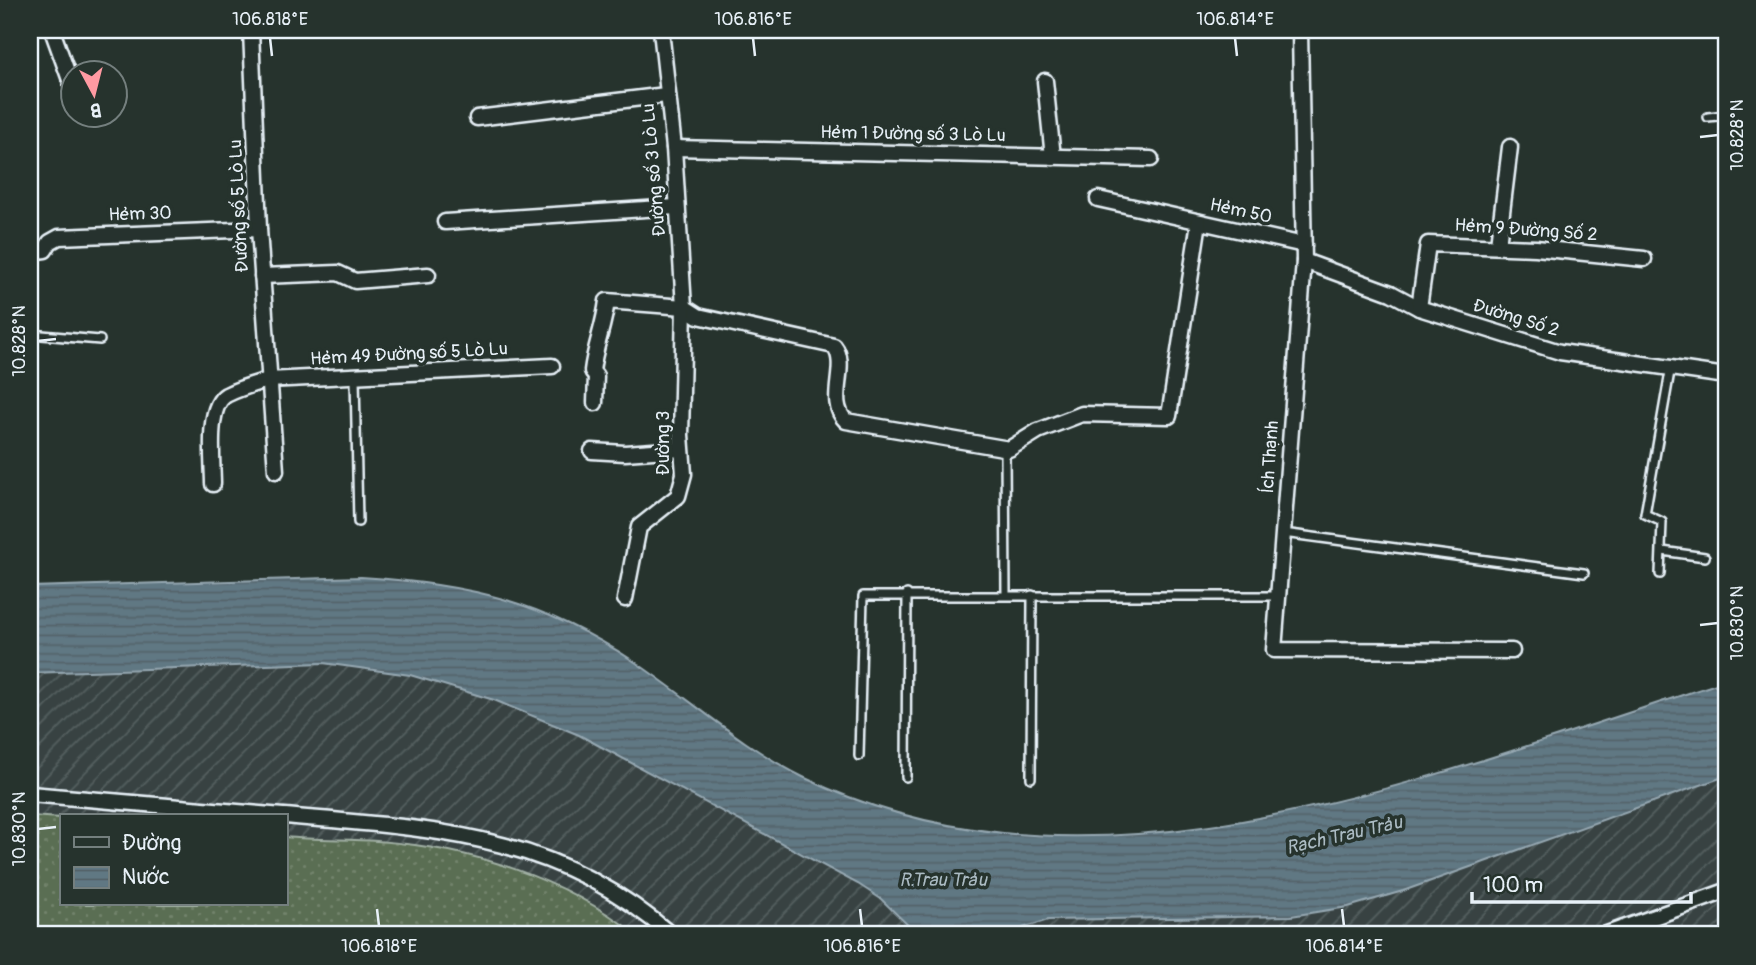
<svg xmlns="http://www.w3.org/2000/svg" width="1756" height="965" viewBox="0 0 1756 965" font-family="Pangolin,sans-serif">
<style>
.industrial{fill:url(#industrial-furrows);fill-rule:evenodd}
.grass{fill:url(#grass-dots);stroke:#a1b0a5;stroke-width:2}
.water{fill:url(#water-rules);stroke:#96a8b2;stroke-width:2}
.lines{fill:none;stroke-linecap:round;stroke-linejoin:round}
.lane-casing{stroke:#e8f1f8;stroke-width:12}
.street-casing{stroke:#e8f1f8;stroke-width:19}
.lane{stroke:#26332d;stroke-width:7}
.street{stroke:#26332d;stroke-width:14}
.ticks{fill:none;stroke:#e8f1f8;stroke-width:2.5}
.labels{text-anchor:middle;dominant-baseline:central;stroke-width:7;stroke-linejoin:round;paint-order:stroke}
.street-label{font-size:18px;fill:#e8f1f8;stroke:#26332d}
.water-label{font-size:19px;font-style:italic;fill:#abbbc3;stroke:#26332d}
.neatline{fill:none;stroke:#e8f1f8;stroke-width:2.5}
.ticks-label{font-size:18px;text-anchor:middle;fill:#e8f1f8}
</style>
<defs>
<pattern id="industrial-furrows" width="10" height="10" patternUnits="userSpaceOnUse" patternTransform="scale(1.75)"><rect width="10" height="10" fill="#384343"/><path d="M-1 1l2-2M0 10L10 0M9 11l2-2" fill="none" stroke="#555f5f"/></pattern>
<pattern id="grass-dots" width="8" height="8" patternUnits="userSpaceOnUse" patternTransform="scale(1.75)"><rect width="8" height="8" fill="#5a6e52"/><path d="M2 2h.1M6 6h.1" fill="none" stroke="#72836c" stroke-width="1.8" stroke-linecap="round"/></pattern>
<pattern id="water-rules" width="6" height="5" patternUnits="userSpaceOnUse" patternTransform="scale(1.75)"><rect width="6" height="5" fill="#607883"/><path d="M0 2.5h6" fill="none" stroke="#546269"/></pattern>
</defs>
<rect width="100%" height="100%" fill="#26332d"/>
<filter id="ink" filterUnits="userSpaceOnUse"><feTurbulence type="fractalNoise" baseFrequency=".0143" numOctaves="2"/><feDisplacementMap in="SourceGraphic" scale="14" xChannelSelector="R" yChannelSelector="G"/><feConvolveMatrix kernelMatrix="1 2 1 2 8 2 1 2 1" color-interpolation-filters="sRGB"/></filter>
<g filter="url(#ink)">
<path class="industrial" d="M323,663L410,675L494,700L579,735L858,884L1403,891L1726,776V935H30V673ZM61,816H285V904H61Z"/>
<path class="grass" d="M30,816L61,818V904H285V837C316,840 346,839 377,841C471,848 562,877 637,935H30Z"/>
<path class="water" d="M361,577C469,584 543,601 635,662C690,699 743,747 803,777C1094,920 1441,771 1726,681V776L1403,891L1348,907L1291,916L1048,920L1023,928L1013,935H918L881,899L858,884L579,735L494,700L410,675L323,663L30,673V587Z"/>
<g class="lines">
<defs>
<g id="lane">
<polyline points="1708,117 1726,115"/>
<polyline points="30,334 100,340"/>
<polyline points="355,378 358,522"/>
<polyline points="1005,449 1006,595"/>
<polyline points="1283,533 1584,573"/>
<polyline points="1662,551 1705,557"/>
<polyline points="1660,574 1662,522 1645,514 1671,366"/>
<polyline points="859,756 863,596 1278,596"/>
<polyline points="906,777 907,594"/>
<polyline points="1031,778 1032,595"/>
</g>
<g id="street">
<polyline points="52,30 74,91"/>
<polyline points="251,30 259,229 276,471"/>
<polyline points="1300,30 1304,261 1274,650 1512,651"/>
<polyline points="1045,81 1053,157"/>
<polyline points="477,118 666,95"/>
<polyline points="674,148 1151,159"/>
<polyline points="1098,199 1304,245"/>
<polyline points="445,222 676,207"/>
<polyline points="1498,245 1510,147"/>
<polyline points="30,252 45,250 50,242 59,237 259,229"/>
<polyline points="1304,261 1391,293 1419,308 1560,352 1726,376"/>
<polyline points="262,276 338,273 355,281 428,275"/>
<path d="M684,307L698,316L834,346C850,366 825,401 846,421L1009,449L1038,431L1082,414L1169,416L1199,222"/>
<polyline points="1419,308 1428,244 1536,248 1644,259"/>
<path d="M595,403L596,376L592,371C595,346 604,326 607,301L684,307"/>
<polyline points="592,451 625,453 681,449"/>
<path d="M213,484C213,462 206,407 226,395C239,388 254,384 268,380L552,366"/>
<polyline points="625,599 639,527 678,496 684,474 681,435 684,307 674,148 661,30"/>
<polyline points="30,794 283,816"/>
<path d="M285,816C432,829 554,832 671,935"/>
<polyline points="1604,935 1726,891"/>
</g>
</defs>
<use href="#lane" class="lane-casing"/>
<use href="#street" class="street-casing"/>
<use href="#lane" class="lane"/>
<use href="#street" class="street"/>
</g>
</g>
<path class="ticks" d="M270,38L272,56M753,38L755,56M1235,38L1237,56M1700,137L1718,135M38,341L56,339M1700,625L1718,623M38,829L56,827M377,909L379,926M860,909L862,926M1342,909L1344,926"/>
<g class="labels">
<g class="street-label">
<text transform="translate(913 134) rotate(1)">Hẻm 1 Đường số 3 Lò Lu</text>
<text transform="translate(654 170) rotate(-95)">Đường số 3 Lò Lu</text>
<text transform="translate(239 206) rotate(-93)">Đường số 5 Lò Lu</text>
<text transform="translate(1241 211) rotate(12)">Hẻm 50</text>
<text transform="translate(140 214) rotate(-2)">Hẻm 30</text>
<text transform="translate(1526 230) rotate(4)">Hẻm 9 Đường Số 2</text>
<text transform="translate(1516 318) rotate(17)">Đường Số 2</text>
<text transform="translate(409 354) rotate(-3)">Hẻm 49 Đường số 5 Lò Lu</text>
<text transform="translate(663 443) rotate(-90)">Đường 3</text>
<text transform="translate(1270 457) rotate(-86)">Ích Thạnh</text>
</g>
<g class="water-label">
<text transform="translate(1344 835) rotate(-13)">Rạch Trau Trảu</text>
<text x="943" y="880">R.Trau Trảu</text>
</g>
</g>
<rect width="1756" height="965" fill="none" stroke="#26332d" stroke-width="77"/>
<rect x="60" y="814" width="228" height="91" fill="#26332d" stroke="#747f7e" stroke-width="2"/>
<rect x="74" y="837" width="35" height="10" fill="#26332d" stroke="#747f7e" stroke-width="2"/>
<text x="122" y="850" font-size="21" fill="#e8f1f8">Đường</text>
<rect x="74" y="867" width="35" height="21" fill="url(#water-rules)" stroke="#747f7e" stroke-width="2"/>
<text x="122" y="884" font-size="21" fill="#e8f1f8">Nước</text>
<g transform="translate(94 94) rotate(173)"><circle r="33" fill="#26332d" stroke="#747f7e" stroke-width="2"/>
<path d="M0-5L12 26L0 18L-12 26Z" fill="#ff9aa2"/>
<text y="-10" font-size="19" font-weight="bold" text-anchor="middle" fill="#e8f1f8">B</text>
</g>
<path d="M1472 892v10h219v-10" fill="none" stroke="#e8f1f8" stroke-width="3.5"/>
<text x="1483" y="892" font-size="21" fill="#e8f1f8" stroke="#26332d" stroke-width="5" paint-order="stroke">100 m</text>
<rect x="38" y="38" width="1680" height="888" class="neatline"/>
<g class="ticks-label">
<text x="270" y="25">106.818°E</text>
<text x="753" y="25">106.816°E</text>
<text x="1235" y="25">106.814°E</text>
<text transform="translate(1737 135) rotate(-90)" y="6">10.828°N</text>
<text transform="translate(19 341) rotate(-90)" y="6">10.828°N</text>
<text transform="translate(1737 623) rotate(-90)" y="6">10.830°N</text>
<text transform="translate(19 829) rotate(-90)" y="6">10.830°N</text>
<text x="379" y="952">106.818°E</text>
<text x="862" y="952">106.816°E</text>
<text x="1344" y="952">106.814°E</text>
</g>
</svg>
